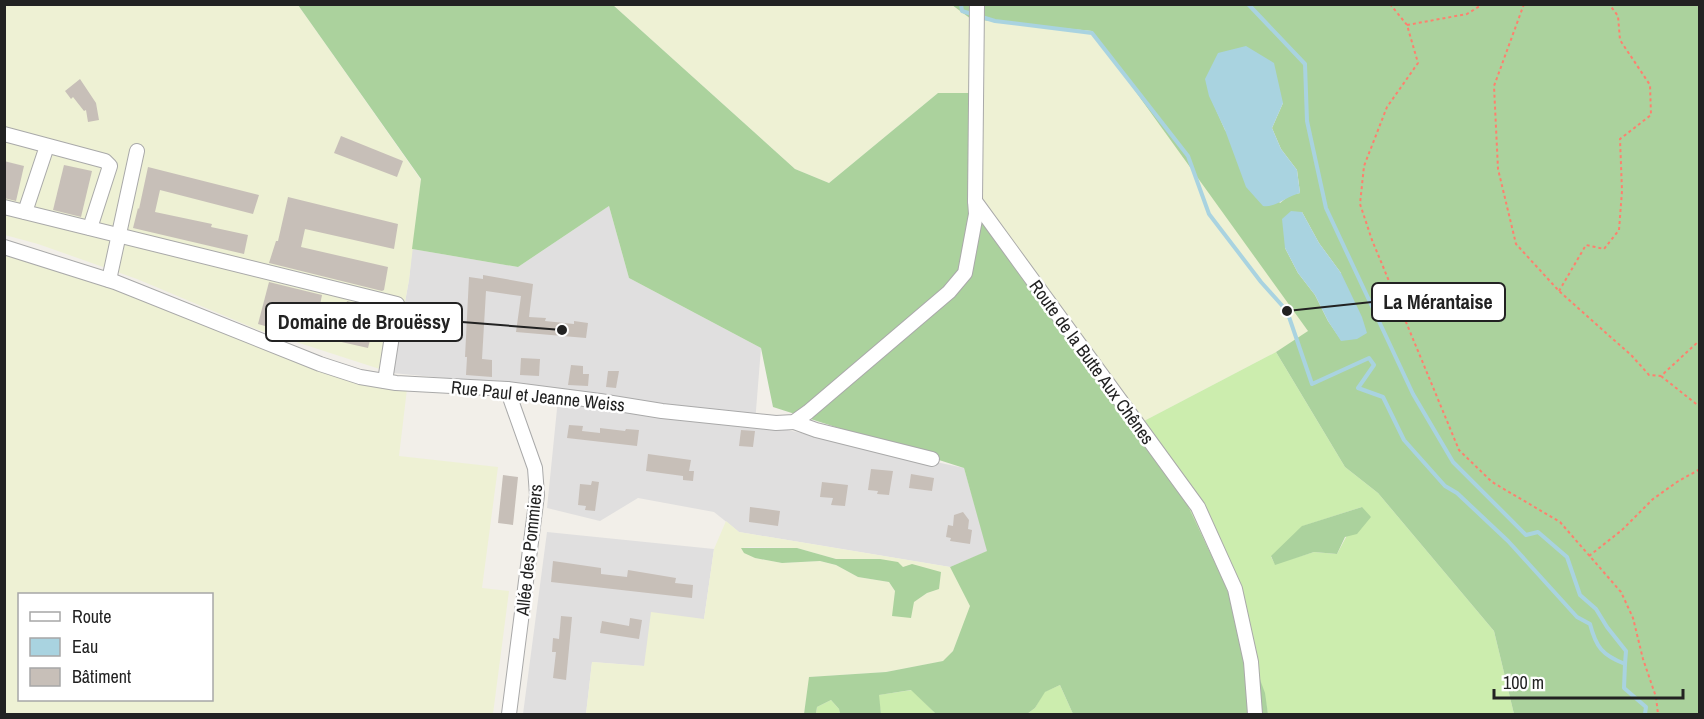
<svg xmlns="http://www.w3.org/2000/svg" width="1704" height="719" viewBox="0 0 1704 719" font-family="'Archivo Narrow',sans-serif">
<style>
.residential{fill:#e0dfdf}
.farmland{fill:#eef1d4;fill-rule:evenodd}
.grass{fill:#ccedae;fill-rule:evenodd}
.forest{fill:#abd29d;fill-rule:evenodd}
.water{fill:#a9d3e0}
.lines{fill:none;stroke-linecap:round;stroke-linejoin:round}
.stream{stroke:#a9d3e0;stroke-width:4}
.building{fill:#c7bfb8}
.minor-casing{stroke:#a9a9a9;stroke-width:16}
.path{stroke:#fe806e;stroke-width:2;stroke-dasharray:3 3;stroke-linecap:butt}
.minor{stroke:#fff;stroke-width:14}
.labels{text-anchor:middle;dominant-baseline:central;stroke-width:5;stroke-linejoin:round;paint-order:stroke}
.street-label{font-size:18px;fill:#222;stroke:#fff}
.leader{fill:none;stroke:#222;stroke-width:2}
.callout-dot{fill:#222;stroke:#fff;stroke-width:2}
.callout{fill:#fff;stroke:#222;stroke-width:2}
.callout-label{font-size:20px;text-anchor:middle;font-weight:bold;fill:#222}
</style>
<rect width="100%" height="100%" fill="#f2efe9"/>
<g class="residential">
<polygon points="609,206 629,278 761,348 755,423 964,468 988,551 950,567 739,532 714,512 638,498 600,521 547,508 559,389 392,373 409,280 412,249 518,267"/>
<polygon points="547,532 714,549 704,619 644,666 592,662 586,714 523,714"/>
</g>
<g class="farmland">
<polygon points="4,5 298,5 421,180 409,280 392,373 256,329 137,279 38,244 5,235"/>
<polygon points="613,5 952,5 971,19 970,93 938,93 829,183 795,169"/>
<polygon points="981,20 1092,30 1309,332 1276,352 1144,421 979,198"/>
<path d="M5,251L118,288L246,339L295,361L341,377L407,389L399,456L498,467L482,588L509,591L493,714H5ZM20,594H212V700H20Z"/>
<path d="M726,521L739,532L950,567L971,606L953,651L944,661L886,672L810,677L804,714H586L592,662L644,666L651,612L704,619L714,549ZM751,547L797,548L836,559H880L903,567L927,593L893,616L895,591L889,582L858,577L836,565L820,561L782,563L755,558L741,548Z"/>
</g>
<g class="grass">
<path d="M1276,352L1345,467L1378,493L1494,631L1514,714H1268C1264,687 1254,662 1244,636C1217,561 1181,492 1144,421ZM1362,507L1337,554L1314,552L1275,564L1271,557L1303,526Z"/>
<polygon points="1060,685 1073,714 1027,714 1035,708 1044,692"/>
<polygon points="912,690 936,714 881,714 878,695"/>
<polygon points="831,700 839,709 840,714 816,714 817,707"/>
</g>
<g class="forest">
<polygon points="298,5 613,5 795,169 829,183 938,93 970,93 971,198 1188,506 1224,582 1265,693 1268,714 1073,714 1060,685 1045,692 1035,708 1027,714 936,714 911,690 879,695 881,714 840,714 839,709 831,700 817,707 816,714 804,714 809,677 886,672 943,661 953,651 970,606 950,567 987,551 964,468 773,407 761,348 629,278 609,206 518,267 412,249 421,179"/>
<path d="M952,5H1699V714H1514L1494,631L1378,493L1345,467L1276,352L1308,331L1092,31L971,19ZM1210,96L1283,103L1272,128L1281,149L1297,170L1300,193L1290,195L1280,203L1225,130ZM1302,212L1319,243L1341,273V340L1328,321L1315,295L1298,273L1285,248Z"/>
<polygon points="1362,507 1371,517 1357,534 1345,537 1337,554 1314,552 1275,565 1271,556 1302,526"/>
<polygon points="741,548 797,548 836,559 880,559 898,562 903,567 912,564 941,572 939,589 927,593 914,602 911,618 892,616 895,591 889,582 858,577 836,565 820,561 782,563 755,558 744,553"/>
</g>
<g class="water">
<path d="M1246,46L1274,63L1283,103L1272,128L1281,149L1297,170L1300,193C1287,196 1276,208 1263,206L1246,187L1225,130L1209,96L1205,79L1218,53Z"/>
<polygon points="1291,211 1302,212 1319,243 1341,273 1362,317 1367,333 1357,339 1341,341 1328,321 1315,295 1298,273 1285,248 1282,219"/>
</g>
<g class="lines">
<g class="stream">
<path d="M961,4L962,11L995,21L1092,33L1188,156L1209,214L1261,282L1287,311L1312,384L1369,358L1374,365L1358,388L1383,397L1404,440L1445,486L1457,493L1508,541L1577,617L1590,624C1596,647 1602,655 1625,664L1624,688L1646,707L1645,714"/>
<polyline points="1248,4 1305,64 1307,121 1326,208 1413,394 1453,462 1526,535 1538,532 1567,557 1580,595 1596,609 1607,627 1626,651 1625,664"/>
</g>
</g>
<g class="building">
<polygon points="80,79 96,103 99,120 88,122 86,110 84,111 73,97 71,99 65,91"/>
<polygon points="341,136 403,161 397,177 334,153"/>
<polygon points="4,161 24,166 16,201 4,198"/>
<polygon points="64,165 92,171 81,217 53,210"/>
<polygon points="148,167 259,195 253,214 160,190 155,212 212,224 211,227 248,235 244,254 133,228 138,208 139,209"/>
<polygon points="288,197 398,224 394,249 305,229 301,247 388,267 384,290 382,291 269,263 276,241 278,241"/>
<polygon points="483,275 533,284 529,317 546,318 545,321 574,324 574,321 588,323 586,338 516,332 521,296 486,291 482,359 492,360 492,377 466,375 467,357 465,357 469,277 483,279"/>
<polygon points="269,282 322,295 313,340 258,324"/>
<polygon points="347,301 378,309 368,348 337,341"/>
<polygon points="521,358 540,359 539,376 520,375"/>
<polygon points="571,365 583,366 583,374 589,374 588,386 568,385"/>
<polygon points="608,371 619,371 616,388 606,387"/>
<polygon points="569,425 583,426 582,431 600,433 600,428 625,431 626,429 639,430 637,446 567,438"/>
<polygon points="741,430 755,431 753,447 739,446"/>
<polygon points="648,454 691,460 689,471 694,471 693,481 683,480 683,476 646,471"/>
<polygon points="871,469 893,471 889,495 877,494 878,491 868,490"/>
<polygon points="911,474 934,478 932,491 909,488"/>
<polygon points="503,475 518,477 513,525 498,523"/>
<polygon points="592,481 599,482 595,511 585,510 586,506 578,505 580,484 591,485"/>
<polygon points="822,482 848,485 845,506 831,505 833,498 820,497"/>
<polygon points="750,507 780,511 778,526 749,522"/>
<polygon points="963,512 969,520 968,529 972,530 970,544 950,541 951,538 946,537 948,525 953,526 954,515"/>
<polygon points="553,561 601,568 601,574 627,577 628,570 676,578 675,583 693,585 692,598 551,582"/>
<polygon points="561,616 572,617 566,680 553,678 556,652 552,652 553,638 559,639"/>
<polygon points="630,618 642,620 639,639 600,633 602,621 629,626"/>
</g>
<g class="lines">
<defs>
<g id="minor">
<polyline points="977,4 975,201 1198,507 1235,589 1251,662 1255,714"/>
<polyline points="4,134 105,161 110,166 90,228"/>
<polyline points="4,207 397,304 385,381"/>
<polyline points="25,212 47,146"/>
<polyline points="4,247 115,282 320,364 360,377 396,383 507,389 600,401 662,411 776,423 794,422 808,412 949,292 965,273 976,214 975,201"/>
<polyline points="109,280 137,151"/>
<polyline points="507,389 535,468 537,495 509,714"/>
<polyline points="794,422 816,430 932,459"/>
</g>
</defs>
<use href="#minor" class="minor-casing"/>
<g class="path">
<polyline points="1390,4 1407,25 1418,63 1387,107 1364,166 1360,204 1372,240 1459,450 1492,482 1560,522 1621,592 1633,618 1643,659 1656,697 1658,714"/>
<polyline points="1524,4 1494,86 1498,169 1516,244 1559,291 1632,356 1649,375 1661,376 1700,340"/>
<polyline points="1407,25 1467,14 1483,4"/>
<polyline points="1559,291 1586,245 1604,249 1619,230 1622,191 1620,139 1651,115 1650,85 1620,40 1618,16 1609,4"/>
<polyline points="1661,376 1700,407"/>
<polyline points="1589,556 1622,530 1653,499 1677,482 1700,469"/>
</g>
<use href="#minor" class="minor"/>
</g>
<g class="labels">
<g class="street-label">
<text transform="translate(1092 362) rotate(54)">Route de la Butte Aux Chênes</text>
<text transform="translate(538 396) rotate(6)">Rue Paul et Jeanne Weiss</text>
<text transform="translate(529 550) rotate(-84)">Allée des Pommiers</text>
</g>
</g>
<path class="leader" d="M1287 311L1372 302M562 330L462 322"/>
<g class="callout-dot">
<circle cx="1287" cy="311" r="6"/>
<circle cx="562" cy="330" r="6"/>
</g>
<g class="callout">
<rect x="1372" y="283" width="133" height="38" rx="6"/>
<rect x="266" y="303" width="196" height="38" rx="6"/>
</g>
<g class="callout-label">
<text x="1438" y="309">La Mérantaise</text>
<text x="364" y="329">Domaine de Brouëssy</text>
</g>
<rect width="1704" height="719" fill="none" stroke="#222222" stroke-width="12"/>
<rect x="18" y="593" width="195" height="108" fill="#ffffff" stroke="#a7a7a7" stroke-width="1.5"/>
<rect x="30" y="612" width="30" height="9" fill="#ffffff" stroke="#a7a7a7" stroke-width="1.5"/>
<text x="72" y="623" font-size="18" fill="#222222">Route</text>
<rect x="30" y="638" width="30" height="18" fill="#a9d3e0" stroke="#a7a7a7" stroke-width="1.5"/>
<text x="72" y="653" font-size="18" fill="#222222">Eau</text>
<rect x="30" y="668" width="30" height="18" fill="#c7bfb8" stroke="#a7a7a7" stroke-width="1.5"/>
<text x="72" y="683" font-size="18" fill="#222222">Bâtiment</text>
<path d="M1494 689v9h189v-9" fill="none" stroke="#222222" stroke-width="3"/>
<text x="1503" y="689" font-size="18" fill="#222222" stroke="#ffffff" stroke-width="4.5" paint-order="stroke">100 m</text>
</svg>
